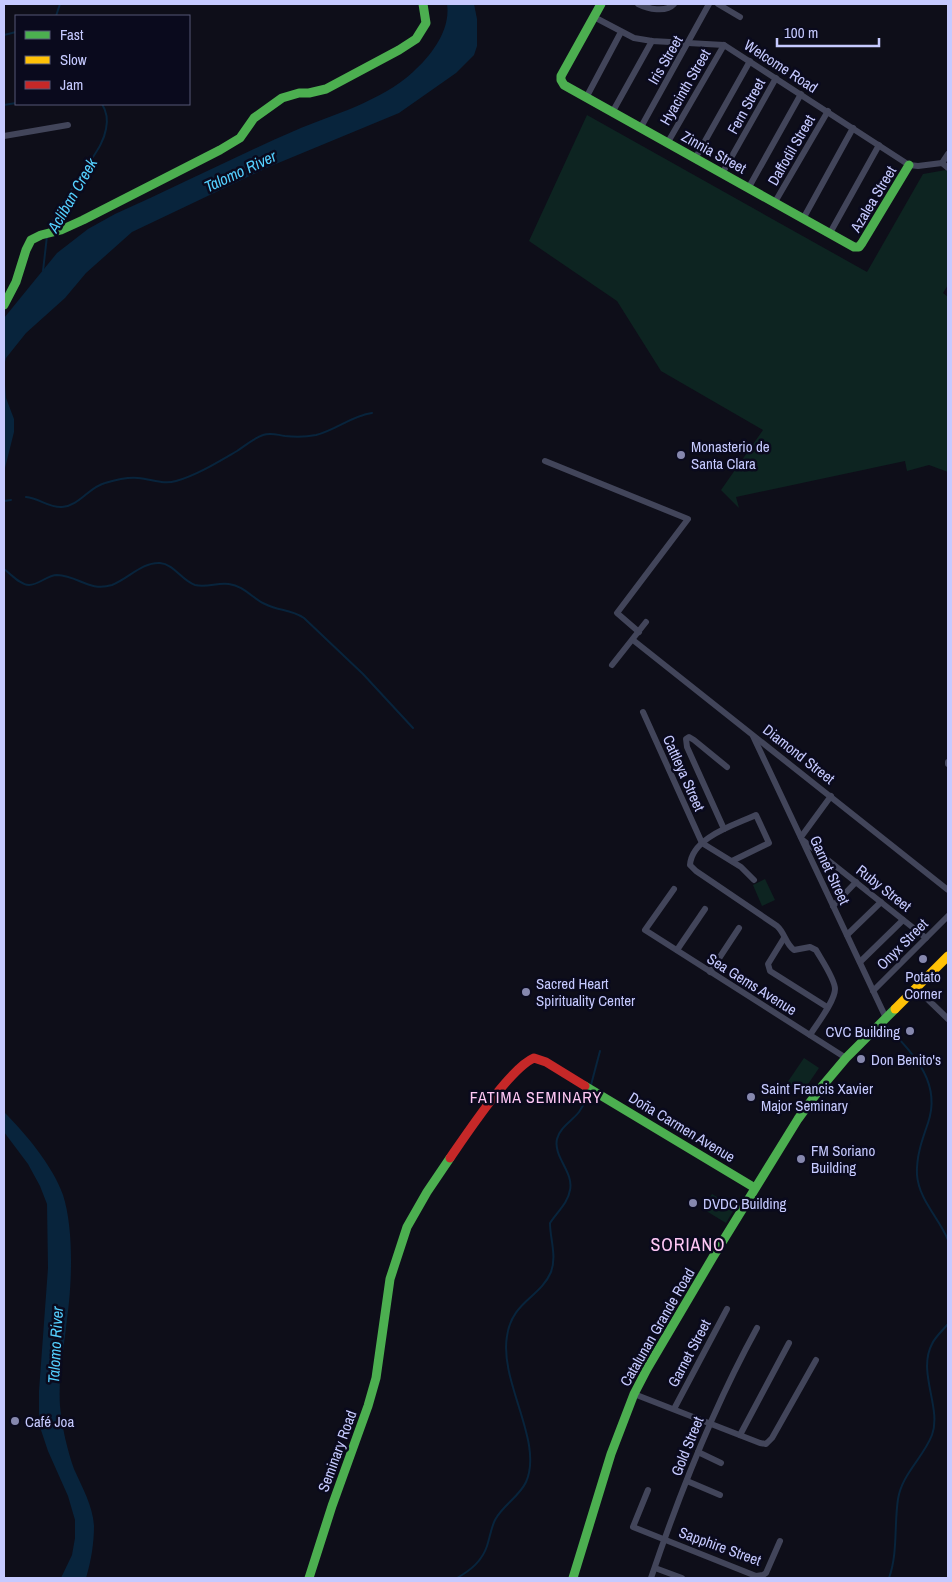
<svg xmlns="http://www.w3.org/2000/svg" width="952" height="1582" viewBox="0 0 952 1582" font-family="'Archivo Narrow',sans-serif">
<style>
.green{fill:#0d2421}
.water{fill:#08243c}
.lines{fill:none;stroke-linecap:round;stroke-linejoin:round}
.stream{stroke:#08243c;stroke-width:2}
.street{stroke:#42455a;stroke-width:6}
.fast{stroke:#4caf50;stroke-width:9}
.slow{stroke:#ffc107;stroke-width:9}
.jam{stroke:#c62828;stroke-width:9}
.poi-dot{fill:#8688ae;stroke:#0a0a1d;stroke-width:2}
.labels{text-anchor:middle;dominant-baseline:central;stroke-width:5;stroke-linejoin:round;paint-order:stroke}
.street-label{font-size:15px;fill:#c6caff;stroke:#0a0a1d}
.poi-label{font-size:15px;fill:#c6caff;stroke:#0a0a1d;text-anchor:start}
.water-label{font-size:16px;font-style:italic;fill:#54d0ff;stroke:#0a0a1d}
.neighbourhood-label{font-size:16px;letter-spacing:1px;fill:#ffc8f5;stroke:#0a0a1d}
.quarter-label{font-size:18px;letter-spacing:1px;fill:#ffc8f5;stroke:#0a0a1d}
</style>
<rect width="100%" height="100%" fill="#0e0e19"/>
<g class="green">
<polygon points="587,115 867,272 923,174 946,170 948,172 948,285 943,293 948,297 948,472 929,465 907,471 905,461 736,497 739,508 721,490 763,430 661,371 617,301 529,241"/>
<polygon points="765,879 775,900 762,906 753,885"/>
<polygon points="804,1058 819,1068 802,1093 787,1083"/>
<polygon points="712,1194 735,1208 726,1223 703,1209"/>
</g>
<g class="water">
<path d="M447,4H474L477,19V46L474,55L456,73L399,113L271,166L132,232L86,273L65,298L26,333L6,358L4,366V318L57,253L88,229L115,214C176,187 234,157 294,131C334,114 380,102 413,72C431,56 451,30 447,4Z"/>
<polygon points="4,371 6,398 14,419 14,432 4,472"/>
<path d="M4,1112C25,1133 53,1166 63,1195C74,1229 72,1284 67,1319C64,1348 58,1377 60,1406C62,1427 67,1449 74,1469C82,1487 93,1506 94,1526C94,1543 91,1562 86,1578H61L72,1555L75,1538V1520L68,1496L48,1451L41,1430L39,1413V1391L48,1268L47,1204L40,1186L28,1164L4,1132Z"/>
</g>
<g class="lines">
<g class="stream">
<polyline points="56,16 60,4"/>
<polyline points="4,35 16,32"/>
<polyline points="4,105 16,103"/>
<path d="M49,229C59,205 77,183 91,160C97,151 104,141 106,129C108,120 107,112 102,104"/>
<polyline points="43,271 47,236"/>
<path d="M26,497C39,498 49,508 62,507C79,506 89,487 105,483C115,480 127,477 138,478C152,479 163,485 176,481C197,475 218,462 237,451C246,445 254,438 263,435C271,432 277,435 285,436C295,437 306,437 316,435C336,430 351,416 372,413"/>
<polyline points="4,501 11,500"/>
<path d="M4,569C11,574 20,585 29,585C39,585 47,575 57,575C79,576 89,592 112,585C128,579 142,562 160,563C174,564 182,581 195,585C207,588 218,582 229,584C244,586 252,598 265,604C278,611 290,609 304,618L363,674L413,728"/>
<path d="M887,1026C913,1054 942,1082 928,1123C922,1140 916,1157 917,1175C919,1200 939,1218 948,1240"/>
<polyline points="591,1085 600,1051"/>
<path d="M457,1578C471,1570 482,1561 487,1546C490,1537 491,1528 495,1520C503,1505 519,1497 526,1482C544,1442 499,1382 507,1336C512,1301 540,1298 551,1272C557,1256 550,1239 550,1223C557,1212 568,1203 570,1190C574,1172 553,1157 557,1139C560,1127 572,1121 579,1112C583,1106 587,1099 589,1091"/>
<path d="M889,1578C898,1553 894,1525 898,1499C902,1474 923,1458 932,1435C942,1408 917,1372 932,1344C935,1337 943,1330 948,1324"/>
</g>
<g class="street">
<path d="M638,4C648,9 666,13 674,4"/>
<polyline points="718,4 740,17"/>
<polyline points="594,17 634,38 652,41 724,45 909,165 918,166 942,163"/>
<polyline points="587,96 621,32"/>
<polyline points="613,111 652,41"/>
<polyline points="641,127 709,4"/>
<polyline points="4,136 68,125"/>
<polyline points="668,142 724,45"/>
<polyline points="696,157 750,61"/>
<polyline points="942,163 948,154"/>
<polyline points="942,163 948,168"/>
<polyline points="723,172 776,78"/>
<polyline points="749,187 801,94"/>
<polyline points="775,202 828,111"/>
<polyline points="803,219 853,128"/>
<polyline points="830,233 879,145"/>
<polyline points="545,461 688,519 617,613 639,632"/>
<polyline points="633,640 948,890"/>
<polyline points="612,665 646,622"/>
<polyline points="643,712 702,843 741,867 754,880"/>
<polyline points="753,736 886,1018"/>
<polyline points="948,762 948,764"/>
<polyline points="724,829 687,747 686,739 689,737 694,740 727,767"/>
<polyline points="801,837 831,796"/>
<polyline points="804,841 926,938"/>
<path d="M732,861L769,843L756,815C735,825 692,837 690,865L696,871L777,926C785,933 785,943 794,950L810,947L816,950C821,959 835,979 835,989C835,1001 817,1024 810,1035"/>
<polyline points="674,889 645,930 846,1058"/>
<polyline points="833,906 856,882"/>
<polyline points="847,935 881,902"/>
<polyline points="784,938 768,964 770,971 827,1007"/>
<polyline points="677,950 705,909"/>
<polyline points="860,962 903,920"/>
<polyline points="710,972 739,928"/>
<polyline points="916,988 948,1019"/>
<polyline points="873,991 948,916"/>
<polyline points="634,1394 760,1443 766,1444 772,1438 816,1360"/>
<polyline points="674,1409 727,1309"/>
<polyline points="740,1435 789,1343"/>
<polyline points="698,1452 721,1463"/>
<polyline points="687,1481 720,1495"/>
<polyline points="648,1490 633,1527 756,1576 763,1575 766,1573 780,1541"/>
<polyline points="655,1568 682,1578"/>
<path d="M651,1578C680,1492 713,1408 757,1328"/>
</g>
<g class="fast">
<polyline points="601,4 561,76 561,80 564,85 854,247 859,247 862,243 909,165"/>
<polyline points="4,305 16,282 26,250 31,240 41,235 61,230 83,220 220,150 240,138 254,118 282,98 299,93 309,93 326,89 399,50 416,39 426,23 423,4"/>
<polyline points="585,1086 755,1188"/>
<polyline points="309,1578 332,1506 368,1406 376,1378 390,1279 407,1227 427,1192 450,1158"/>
<polyline points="573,1578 611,1454 634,1394 647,1369 713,1257 798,1119 819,1090 846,1058 895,1009"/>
</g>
<polyline class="slow" points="895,1009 948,956"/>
<path class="jam" d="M450,1158C466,1135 510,1068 534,1058L546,1062L585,1086"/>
</g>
<g class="poi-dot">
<circle cx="681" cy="455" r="5"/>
<circle cx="923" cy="959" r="5"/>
<circle cx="526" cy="992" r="5"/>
<circle cx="910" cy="1031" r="5"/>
<circle cx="861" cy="1059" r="5"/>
<circle cx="751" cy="1097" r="5"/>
<circle cx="801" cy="1159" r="5"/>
<circle cx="693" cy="1203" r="5"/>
<circle cx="15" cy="1421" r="5"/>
</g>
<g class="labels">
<g class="street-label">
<text transform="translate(665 60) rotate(-60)">Iris Street</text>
<text transform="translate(781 66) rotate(33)">Welcome Road</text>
<text transform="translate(685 87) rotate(-60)">Hyacinth Street</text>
<text transform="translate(746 106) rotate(-61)">Fern Street</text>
<text transform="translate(791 150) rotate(-60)">Daffodil Street</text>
<text transform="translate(714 152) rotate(29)">Zinnia Street</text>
<text transform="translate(873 199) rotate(-59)">Azalea Street</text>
<text transform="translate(799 754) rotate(38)">Diamond Street</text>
<text transform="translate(684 773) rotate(66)">Cattleya Street</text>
<text transform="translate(830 870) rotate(65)">Garnet Street</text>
<text transform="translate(884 888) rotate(38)">Ruby Street</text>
<text transform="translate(902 944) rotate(-45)">Onyx Street</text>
<text transform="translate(752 984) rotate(32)">Sea Gems Avenue</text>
<text transform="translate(682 1127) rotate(31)">Doña Carmen Avenue</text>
<text transform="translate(657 1327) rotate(-60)">Catalunan Grande Road</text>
<text transform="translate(689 1353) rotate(-62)">Garnet Street</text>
<text transform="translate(687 1446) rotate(-68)">Gold Street</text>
<text transform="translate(337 1451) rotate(-70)">Seminary Road</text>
<text transform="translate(720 1546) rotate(20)">Sapphire Street</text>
</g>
<g class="poi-label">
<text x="691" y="446">Monasterio de<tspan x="691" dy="17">Santa Clara</tspan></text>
<text x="923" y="976" text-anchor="middle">Potato<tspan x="923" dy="17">Corner</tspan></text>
<text x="536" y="983">Sacred Heart<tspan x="536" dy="17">Spirituality Center</tspan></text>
<text x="900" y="1031" text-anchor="end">CVC Building</text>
<text x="871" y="1059">Don Benito's</text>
<text x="761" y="1088">Saint Francis Xavier<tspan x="761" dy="17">Major Seminary</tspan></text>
<text x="811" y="1150">FM Soriano<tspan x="811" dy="17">Building</tspan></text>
<text x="703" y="1203">DVDC Building</text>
<text x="25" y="1421">Café Joa</text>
</g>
<g class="water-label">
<text transform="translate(240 171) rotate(-25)">Talomo River</text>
<text transform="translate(72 195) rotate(-60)">Acliban Creek</text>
<text transform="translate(55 1345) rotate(-87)">Talomo River</text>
</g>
<g class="neighbourhood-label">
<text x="536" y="1097">FATIMA SEMINARY</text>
</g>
<g class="quarter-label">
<text x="688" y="1244">SORIANO</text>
</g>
</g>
<rect width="952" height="1582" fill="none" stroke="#c6caff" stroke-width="10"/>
<rect x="15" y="15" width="175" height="90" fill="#0a0a1d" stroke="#555777"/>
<rect x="25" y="31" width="25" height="8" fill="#4caf50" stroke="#555777"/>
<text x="60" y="40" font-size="15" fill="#c6caff">Fast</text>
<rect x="25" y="56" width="25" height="8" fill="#ffc107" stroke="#555777"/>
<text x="60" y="65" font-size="15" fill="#c6caff">Slow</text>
<rect x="25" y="81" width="25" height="8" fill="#c62828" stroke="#555777"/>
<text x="60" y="90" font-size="15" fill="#c6caff">Jam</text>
<path d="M777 38v8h102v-8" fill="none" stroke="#c6caff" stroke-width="2.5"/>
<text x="784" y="38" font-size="15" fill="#c6caff" stroke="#0a0a1d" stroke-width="4" paint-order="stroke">100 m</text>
</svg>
